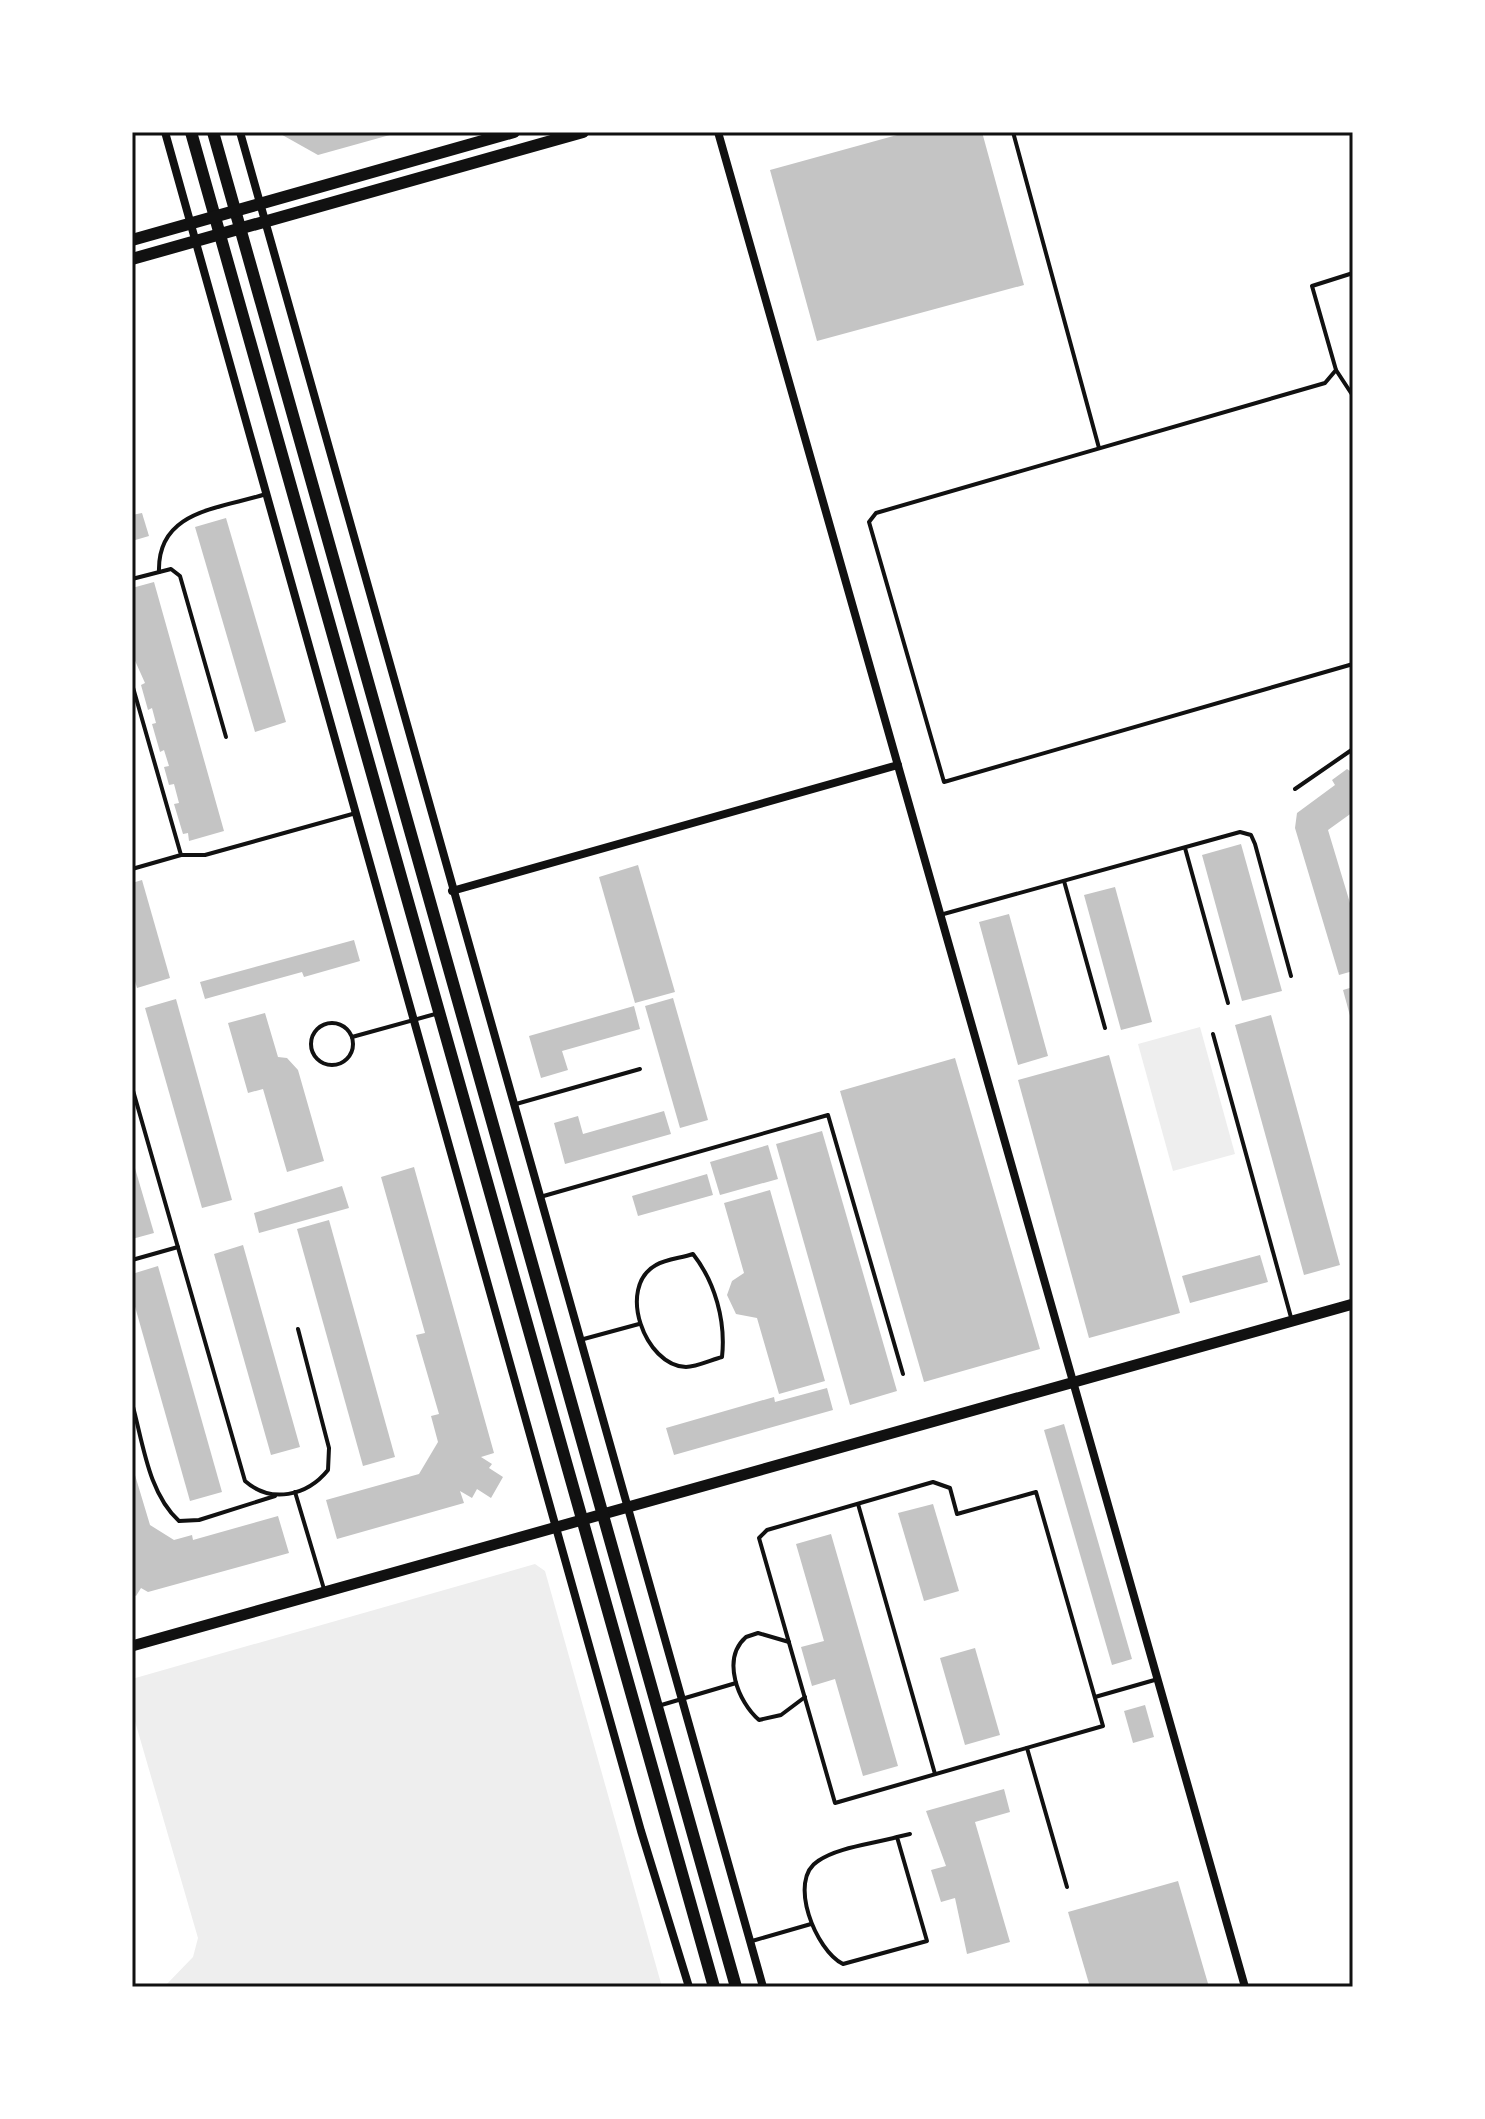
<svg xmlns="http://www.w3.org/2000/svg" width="1485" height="2119" viewBox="0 0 1485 2119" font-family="Signika,sans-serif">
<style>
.green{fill:#eee}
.building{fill:#c4c4c4}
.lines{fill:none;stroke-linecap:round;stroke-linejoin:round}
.service{stroke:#111;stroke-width:4}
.minor{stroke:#111;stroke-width:8}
.tertiary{stroke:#111;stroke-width:11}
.secondary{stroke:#111;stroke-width:12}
.neatline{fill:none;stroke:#111;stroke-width:3}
</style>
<rect width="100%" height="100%" fill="#fff"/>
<g class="green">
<polygon points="1200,1027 1235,1154 1173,1171 1138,1044"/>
<polygon points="535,1564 545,1571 662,1987 164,1987 193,1957 198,1938 132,1711 132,1679"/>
</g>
<g class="building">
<polygon points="277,132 397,132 397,133 318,155"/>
<polygon points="908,132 982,132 1024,285 817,341 770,170"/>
<polygon points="142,513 149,536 132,541 132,515"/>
<polygon points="226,518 286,722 255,732 195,527"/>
<polygon points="154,582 224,831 189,841 188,833 183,834 174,804 179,803 174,784 169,785 164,767 169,766 164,750 160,752 152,724 156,723 152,708 148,710 141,685 145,683 132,654 132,588"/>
<polygon points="1347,769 1353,773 1353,812 1328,830 1353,913 1353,971 1339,975 1295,828 1297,813 1335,785 1332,780"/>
<polygon points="1241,844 1282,991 1242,1001 1202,855"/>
<polygon points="638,865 675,992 635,1003 599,877"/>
<polygon points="142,880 170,978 137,988 132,971 132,883"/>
<polygon points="1115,887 1152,1022 1121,1030 1084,895"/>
<polygon points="1009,914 1048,1056 1018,1065 979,922"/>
<polygon points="354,940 360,961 304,977 302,972 205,999 200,982"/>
<polygon points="1353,987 1353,1023 1352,1023 1343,990"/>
<polygon points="673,998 708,1120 680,1128 645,1006"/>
<polygon points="176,999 232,1200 202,1208 145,1008"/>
<polygon points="634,1006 640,1029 562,1051 568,1070 541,1078 529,1036"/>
<polygon points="265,1013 278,1057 287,1058 298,1070 324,1161 287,1172 263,1089 248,1093 228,1023"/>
<polygon points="1271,1015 1340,1265 1304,1275 1235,1025"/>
<polygon points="1109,1055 1180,1313 1089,1338 1018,1080"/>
<polygon points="955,1058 1040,1349 924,1382 840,1091"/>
<polygon points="664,1111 671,1134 565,1164 554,1123 578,1116 583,1134"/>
<polygon points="822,1131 897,1391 850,1405 776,1144"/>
<polygon points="768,1145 778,1179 720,1195 710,1162"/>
<polygon points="132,1158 154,1233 132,1239"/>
<polygon points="414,1167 494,1453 481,1457 492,1464 489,1468 503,1477 491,1498 477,1489 472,1498 460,1491 464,1503 337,1539 326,1500 419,1474 438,1442 431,1416 439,1414 416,1335 425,1333 381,1177"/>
<polygon points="707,1174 713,1195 638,1216 632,1196"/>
<polygon points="342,1186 349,1208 259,1233 254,1213"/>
<polygon points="770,1190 825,1381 779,1394 757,1318 736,1314 727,1295 732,1281 744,1273 724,1203"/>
<polygon points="329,1220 395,1457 363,1466 297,1229"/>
<polygon points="243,1245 300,1447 271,1455 214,1254"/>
<polygon points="1260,1255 1268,1282 1190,1303 1182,1276"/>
<polygon points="158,1266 222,1492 190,1501 132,1296 132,1274"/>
<polygon points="827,1388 833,1410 674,1455 666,1428 774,1397 775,1402"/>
<polygon points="1064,1424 1132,1659 1112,1665 1044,1430"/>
<polygon points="132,1465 150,1525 174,1540 192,1535 193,1540 278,1516 289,1553 148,1592 141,1588 136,1596 132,1594"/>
<polygon points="933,1504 959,1591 924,1601 898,1513"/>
<polygon points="831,1534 898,1766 863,1776 835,1679 812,1686 801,1647 824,1641 796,1544"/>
<polygon points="975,1648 1000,1735 965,1745 940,1658"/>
<polygon points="1145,1705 1154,1737 1133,1743 1124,1711"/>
<polygon points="1004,1789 1010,1812 975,1822 1010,1942 967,1954 955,1898 941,1902 931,1870 946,1866 926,1811"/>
<polygon points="1178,1881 1209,1987 1090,1987 1068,1912"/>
</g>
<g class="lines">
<g class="service">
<polyline points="1013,132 1099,448"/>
<polyline points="1353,273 1312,286 1336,370 1325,383 876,513 869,522 944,782 1353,664"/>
<polyline points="1336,370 1353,396"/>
<path d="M159,572C157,510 219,509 266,494"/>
<polyline points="132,579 171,569 180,576 226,737"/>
<polyline points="132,684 181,855 132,869"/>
<polyline points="1295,789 1353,749"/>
<polyline points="1185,848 1228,1003"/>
<polyline points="181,855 205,855 356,813"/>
<polyline points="1064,881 1105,1028"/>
<polyline points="940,915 1240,832 1251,835 1255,844 1291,976"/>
<circle cx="332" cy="1044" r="21"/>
<polyline points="1213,1034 1292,1321"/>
<polyline points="352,1037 439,1013"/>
<path d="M132,1087L245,1481C271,1504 307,1496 328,1470L329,1448L298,1329"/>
<polyline points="516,1104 640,1069"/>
<polyline points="540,1197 828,1115 903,1374"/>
<path d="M693,1254C715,1282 726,1321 722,1357C711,1360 696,1367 686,1367C645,1366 616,1287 656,1265C666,1259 682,1258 693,1254Z"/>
<polyline points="132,1260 178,1247"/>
<polyline points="580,1340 639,1324"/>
<path d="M132,1403C143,1442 148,1493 179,1521L199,1520L275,1496"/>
<polygon points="933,1482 950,1488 957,1514 1036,1492 1103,1726 835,1803 759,1538 767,1530"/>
<polyline points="295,1492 324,1589"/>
<polyline points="858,1504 935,1774"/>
<path d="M789,1642L758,1633L746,1637C721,1659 738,1702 759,1720L781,1715L805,1697"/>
<polyline points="1095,1697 1158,1679"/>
<polyline points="658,1706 736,1683"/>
<polyline points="1027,1748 1067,1887"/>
<path d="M897,1837L927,1941L843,1964C816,1951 787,1880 818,1861C838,1847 873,1844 897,1837L910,1834"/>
<polyline points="752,1941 811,1924"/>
</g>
<g class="minor">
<polyline points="165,132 641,1831 689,1987"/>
<polyline points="240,132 763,1987"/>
<polyline points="718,132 1245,1987"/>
<polyline points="452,891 898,765"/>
</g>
<polyline class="tertiary" points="132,1646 1353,1304"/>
<g class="secondary">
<polyline points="191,132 714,1987"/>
<polyline points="213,132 736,1987"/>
<polyline points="132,240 514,132"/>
<polyline points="132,259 583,132"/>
</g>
</g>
<rect width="1485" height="2119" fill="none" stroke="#ffffff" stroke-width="268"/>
<rect x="134" y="134" width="1217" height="1851" class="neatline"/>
</svg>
